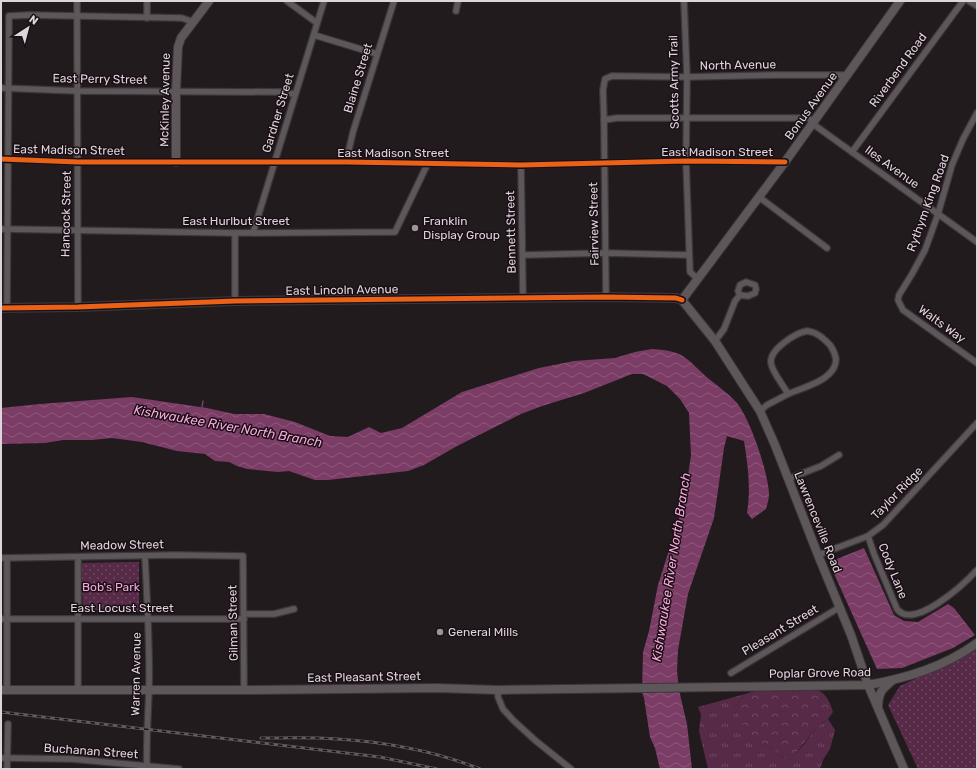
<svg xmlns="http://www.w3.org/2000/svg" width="978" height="770" viewBox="0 0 978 770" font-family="Rubik,sans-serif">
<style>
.grass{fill:url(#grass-tufts)}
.forest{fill:url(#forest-crowns)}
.park{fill:url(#park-dots)}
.water{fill:url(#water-waves)}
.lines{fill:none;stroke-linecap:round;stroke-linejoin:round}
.stream{stroke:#7b3d66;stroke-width:1.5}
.street-casing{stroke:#3c373a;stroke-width:8}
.secondary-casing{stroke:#3c373a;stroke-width:10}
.street{stroke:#5d575a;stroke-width:5.5}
.secondary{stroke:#5d575a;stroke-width:8}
.rail-casing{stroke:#615b5e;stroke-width:3}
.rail{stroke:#1a0f16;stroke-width:1.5;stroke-dasharray:4.5;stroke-linecap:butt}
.cycleway-casing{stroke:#1a0f16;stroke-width:8}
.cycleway{stroke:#ea6118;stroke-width:5}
.poi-dot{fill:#9c9498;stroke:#1a0f16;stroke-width:1.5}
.labels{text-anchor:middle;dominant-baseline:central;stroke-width:3;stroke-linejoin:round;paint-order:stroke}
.street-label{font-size:12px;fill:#ded5da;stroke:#1a0f16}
.poi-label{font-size:12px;fill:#ded5da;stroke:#1a0f16;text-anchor:start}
.park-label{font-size:12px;fill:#f8a9da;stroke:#1a0f16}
.water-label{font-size:13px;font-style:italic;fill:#f8a9da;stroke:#1a0f16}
</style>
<defs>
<pattern id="grass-tufts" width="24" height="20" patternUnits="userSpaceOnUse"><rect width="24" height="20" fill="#572a48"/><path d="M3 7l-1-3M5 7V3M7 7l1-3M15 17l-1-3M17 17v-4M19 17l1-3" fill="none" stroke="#6f4862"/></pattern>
<pattern id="forest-crowns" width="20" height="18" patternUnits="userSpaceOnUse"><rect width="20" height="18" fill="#572a48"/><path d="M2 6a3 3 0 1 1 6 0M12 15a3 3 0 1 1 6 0" fill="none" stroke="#6f4862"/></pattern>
<pattern id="park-dots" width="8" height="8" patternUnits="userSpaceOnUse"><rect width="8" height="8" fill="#572a48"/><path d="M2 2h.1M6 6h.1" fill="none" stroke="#6f4862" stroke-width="1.8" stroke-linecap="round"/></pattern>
<pattern id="water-waves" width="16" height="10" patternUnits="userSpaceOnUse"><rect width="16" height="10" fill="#7b3d66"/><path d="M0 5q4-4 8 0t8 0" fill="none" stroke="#8d587b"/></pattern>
</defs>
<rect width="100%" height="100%" fill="#211b1e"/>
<path class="grass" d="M745,694L735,707L755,737L764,745L774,749L784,759L790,760C793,756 797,752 801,748C810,737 816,726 828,719L835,730L830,749L823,760L820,769H708L699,731L701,715L698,707Z"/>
<path class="forest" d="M812,689C825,690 830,701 833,712L828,719L823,722L812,733L801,747L790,760L784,759L774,749L764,745L745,730L735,707L745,694L759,690Z"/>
<g class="park">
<polygon points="139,562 139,612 83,610 81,563"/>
<polygon points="977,649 977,769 918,769 888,705 900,686"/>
</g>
<g class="water">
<path d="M652,349C686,351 686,359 709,379C719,387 729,394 737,403C751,421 768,472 769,494C769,499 767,505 766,509L752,519L747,513C751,489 748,465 744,441L727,436L724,448L714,518L688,594L678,650L677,671L679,690L687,724L692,769H660L655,748L650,737L644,698L642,692L643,652L649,631L658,585L684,503L691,455L689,413L680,399L667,386L643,374H632L584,393L542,406L521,414L457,446L424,465L408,471L328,480H315L289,471L278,472L247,469L237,466L229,462L215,461L205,454L177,451L142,442L112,438L92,440H63L45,443L1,444V408L40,404L132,397L207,408L234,414H264L295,422L330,436L348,437L369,427L381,433L402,428L462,392L539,368L574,361L615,358L635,352Z"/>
<polygon points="864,548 894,615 904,621 918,622 948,604 954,608 975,635 953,648 902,668 877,669 831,567 832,561"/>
</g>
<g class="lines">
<polyline class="stream" points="202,407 203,401"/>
<defs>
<g id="street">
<polyline points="77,1 78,307"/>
<polyline points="147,1 147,18"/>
<polyline points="287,1 317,23"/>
<polyline points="684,1 687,77 686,161 690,272 698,279"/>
<polyline points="969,1 977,6"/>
<polyline points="456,11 458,1"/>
<polyline points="314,35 377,54"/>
<polyline points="1,88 78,91 281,92 295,94"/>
<polyline points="977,113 963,139 952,165 938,214 925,250 912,274 899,295 898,300 903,310 977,363"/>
<polyline points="604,120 617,118 807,118 810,119 813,124 977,242"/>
<polyline points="852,152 963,1"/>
<polyline points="1,159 78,162 346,162 521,165 686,161 785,162"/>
<polyline points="346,162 353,132 394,1"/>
<polyline points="521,165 523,298"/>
<polyline points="759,197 827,248"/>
<polyline points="1,229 235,233 395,232 428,163"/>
<polyline points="253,233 324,1"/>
<polyline points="523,255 606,253 689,255"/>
<polygon points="746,282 755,285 756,289 755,293 748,296 740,295 738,291 740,285"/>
<polyline points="606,297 604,120 603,90 605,79 612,76 687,77 776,75 848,75"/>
<polyline points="235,301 235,233"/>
<polyline points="7,307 9,16 28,15 182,18 193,22"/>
<path d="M807,331C817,332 823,338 830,345C833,349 835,354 836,359C836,380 804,387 788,394C784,386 772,372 771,363C769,350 795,333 807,331Z"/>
<polyline points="715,341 724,329 735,301 740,295"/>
<polyline points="760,411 767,405 788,394"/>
<polyline points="788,479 821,466 839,455"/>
<path d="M868,536L874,554L897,609C914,631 965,583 977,570"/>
<polyline points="818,555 868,536 883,525 977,423"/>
<path d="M145,556C147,601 150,645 149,690C148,716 146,743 147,769"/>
<polyline points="78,557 78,691"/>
<polyline points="1,558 175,555 243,556 244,690"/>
<polyline points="7,558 7,690"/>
<polyline points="244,614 274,614 294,609"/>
<polyline points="1,619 244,619"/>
<polyline points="731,673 840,607"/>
<polyline points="498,690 498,697 503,709 514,721 536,741 571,769"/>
<polyline points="1,758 72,759 179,769"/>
<polyline points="7,769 8,724"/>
</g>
<g id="secondary">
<polyline points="176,162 176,91 178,47 181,38 209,1"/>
<polyline points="682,300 715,341 760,411 775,445 818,555 851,635 868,685 904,769"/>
<polyline points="682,300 785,162 900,1"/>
<polyline points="1,308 78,307 235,301 606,297 676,298 682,300"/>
<path d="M1,690H244L437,688L498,690L868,685C907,678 944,667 977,643"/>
<path d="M878,706C879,692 881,690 892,681"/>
</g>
</defs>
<use href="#street" class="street-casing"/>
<use href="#secondary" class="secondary-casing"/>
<use href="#street" class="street"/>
<use href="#secondary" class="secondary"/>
<defs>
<g id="rail">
<polyline points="1,712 380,757 437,769"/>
<path d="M261,738C286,738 312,737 337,739C386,742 435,751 480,769"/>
</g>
</defs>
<use href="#rail" class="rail-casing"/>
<use href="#rail" class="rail"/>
<defs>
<g id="cycleway">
<polyline points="1,159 78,162 346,162 521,165 686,161 785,162"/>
<polyline points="1,308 78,307 235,301 606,297 676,298 682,300"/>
</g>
</defs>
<use href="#cycleway" class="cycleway-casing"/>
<use href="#cycleway" class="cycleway"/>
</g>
<g class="poi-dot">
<circle cx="415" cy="228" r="4"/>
<circle cx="440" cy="632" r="4"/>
</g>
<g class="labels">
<g class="street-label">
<text transform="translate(738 65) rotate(-1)">North Avenue</text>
<text transform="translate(898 70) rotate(-54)">Riverbend Road</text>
<text transform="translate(358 78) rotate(-73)">Blaine Street</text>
<text transform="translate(100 79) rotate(1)">East Perry Street</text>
<text transform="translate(674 82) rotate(-91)">Scotts Army Trail</text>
<text transform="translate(165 100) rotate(-89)">McKinley Avenue</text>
<text transform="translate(811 106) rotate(-54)">Bonus Avenue</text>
<text transform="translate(278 113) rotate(-73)">Gardner Street</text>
<text transform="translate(69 150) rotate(1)">East Madison Street</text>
<text x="717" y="152">East Madison Street</text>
<text x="393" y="153">East Madison Street</text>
<text transform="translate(892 167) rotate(36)">Iles Avenue</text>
<text transform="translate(928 203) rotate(-70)">Rythym King Road</text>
<text transform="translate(66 214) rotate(-89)">Hancock Street</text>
<text x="236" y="221">East Hurlbut Street</text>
<text transform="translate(594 224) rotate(-91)">Fairview Street</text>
<text transform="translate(511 232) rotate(-91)">Bennett Street</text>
<text transform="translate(342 290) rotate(-1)">East Lincoln Avenue</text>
<text transform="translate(942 324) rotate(36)">Walts Way</text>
<text transform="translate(897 493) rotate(-46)">Taylor Ridge</text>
<text transform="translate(818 522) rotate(68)">Lawrenceville Road</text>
<text transform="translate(122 545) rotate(-1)">Meadow Street</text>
<text transform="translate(893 571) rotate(68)">Cody Lane</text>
<text x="122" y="608">East Locust Street</text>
<text transform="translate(233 623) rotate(-91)">Gilman Street</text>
<text transform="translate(780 630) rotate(-31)">Pleasant Street</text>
<text transform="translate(820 673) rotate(-1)">Poplar Grove Road</text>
<text transform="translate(136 674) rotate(-89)">Warren Avenue</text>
<text transform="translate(364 677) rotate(-1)">East Pleasant Street</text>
<text transform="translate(91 751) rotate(4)">Buchanan Street</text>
</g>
<g class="poi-label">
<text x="423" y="221">Franklin<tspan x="423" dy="14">Display Group</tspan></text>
<text x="448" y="632">General Mills</text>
</g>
<g class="park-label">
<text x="111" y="587">Bob's Park</text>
</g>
<g class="water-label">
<text transform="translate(228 426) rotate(10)">Kishwaukee River North Branch</text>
<text transform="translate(671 567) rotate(-81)">Kishwaukee River North Branch</text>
</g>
</g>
<rect width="978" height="770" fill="none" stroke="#ded5da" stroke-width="4"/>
<g transform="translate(28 28) rotate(36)" stroke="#1a0f16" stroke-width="3" paint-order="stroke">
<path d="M0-3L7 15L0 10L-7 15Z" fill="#ded5da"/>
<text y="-6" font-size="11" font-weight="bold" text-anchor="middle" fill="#ded5da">N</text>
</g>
</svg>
